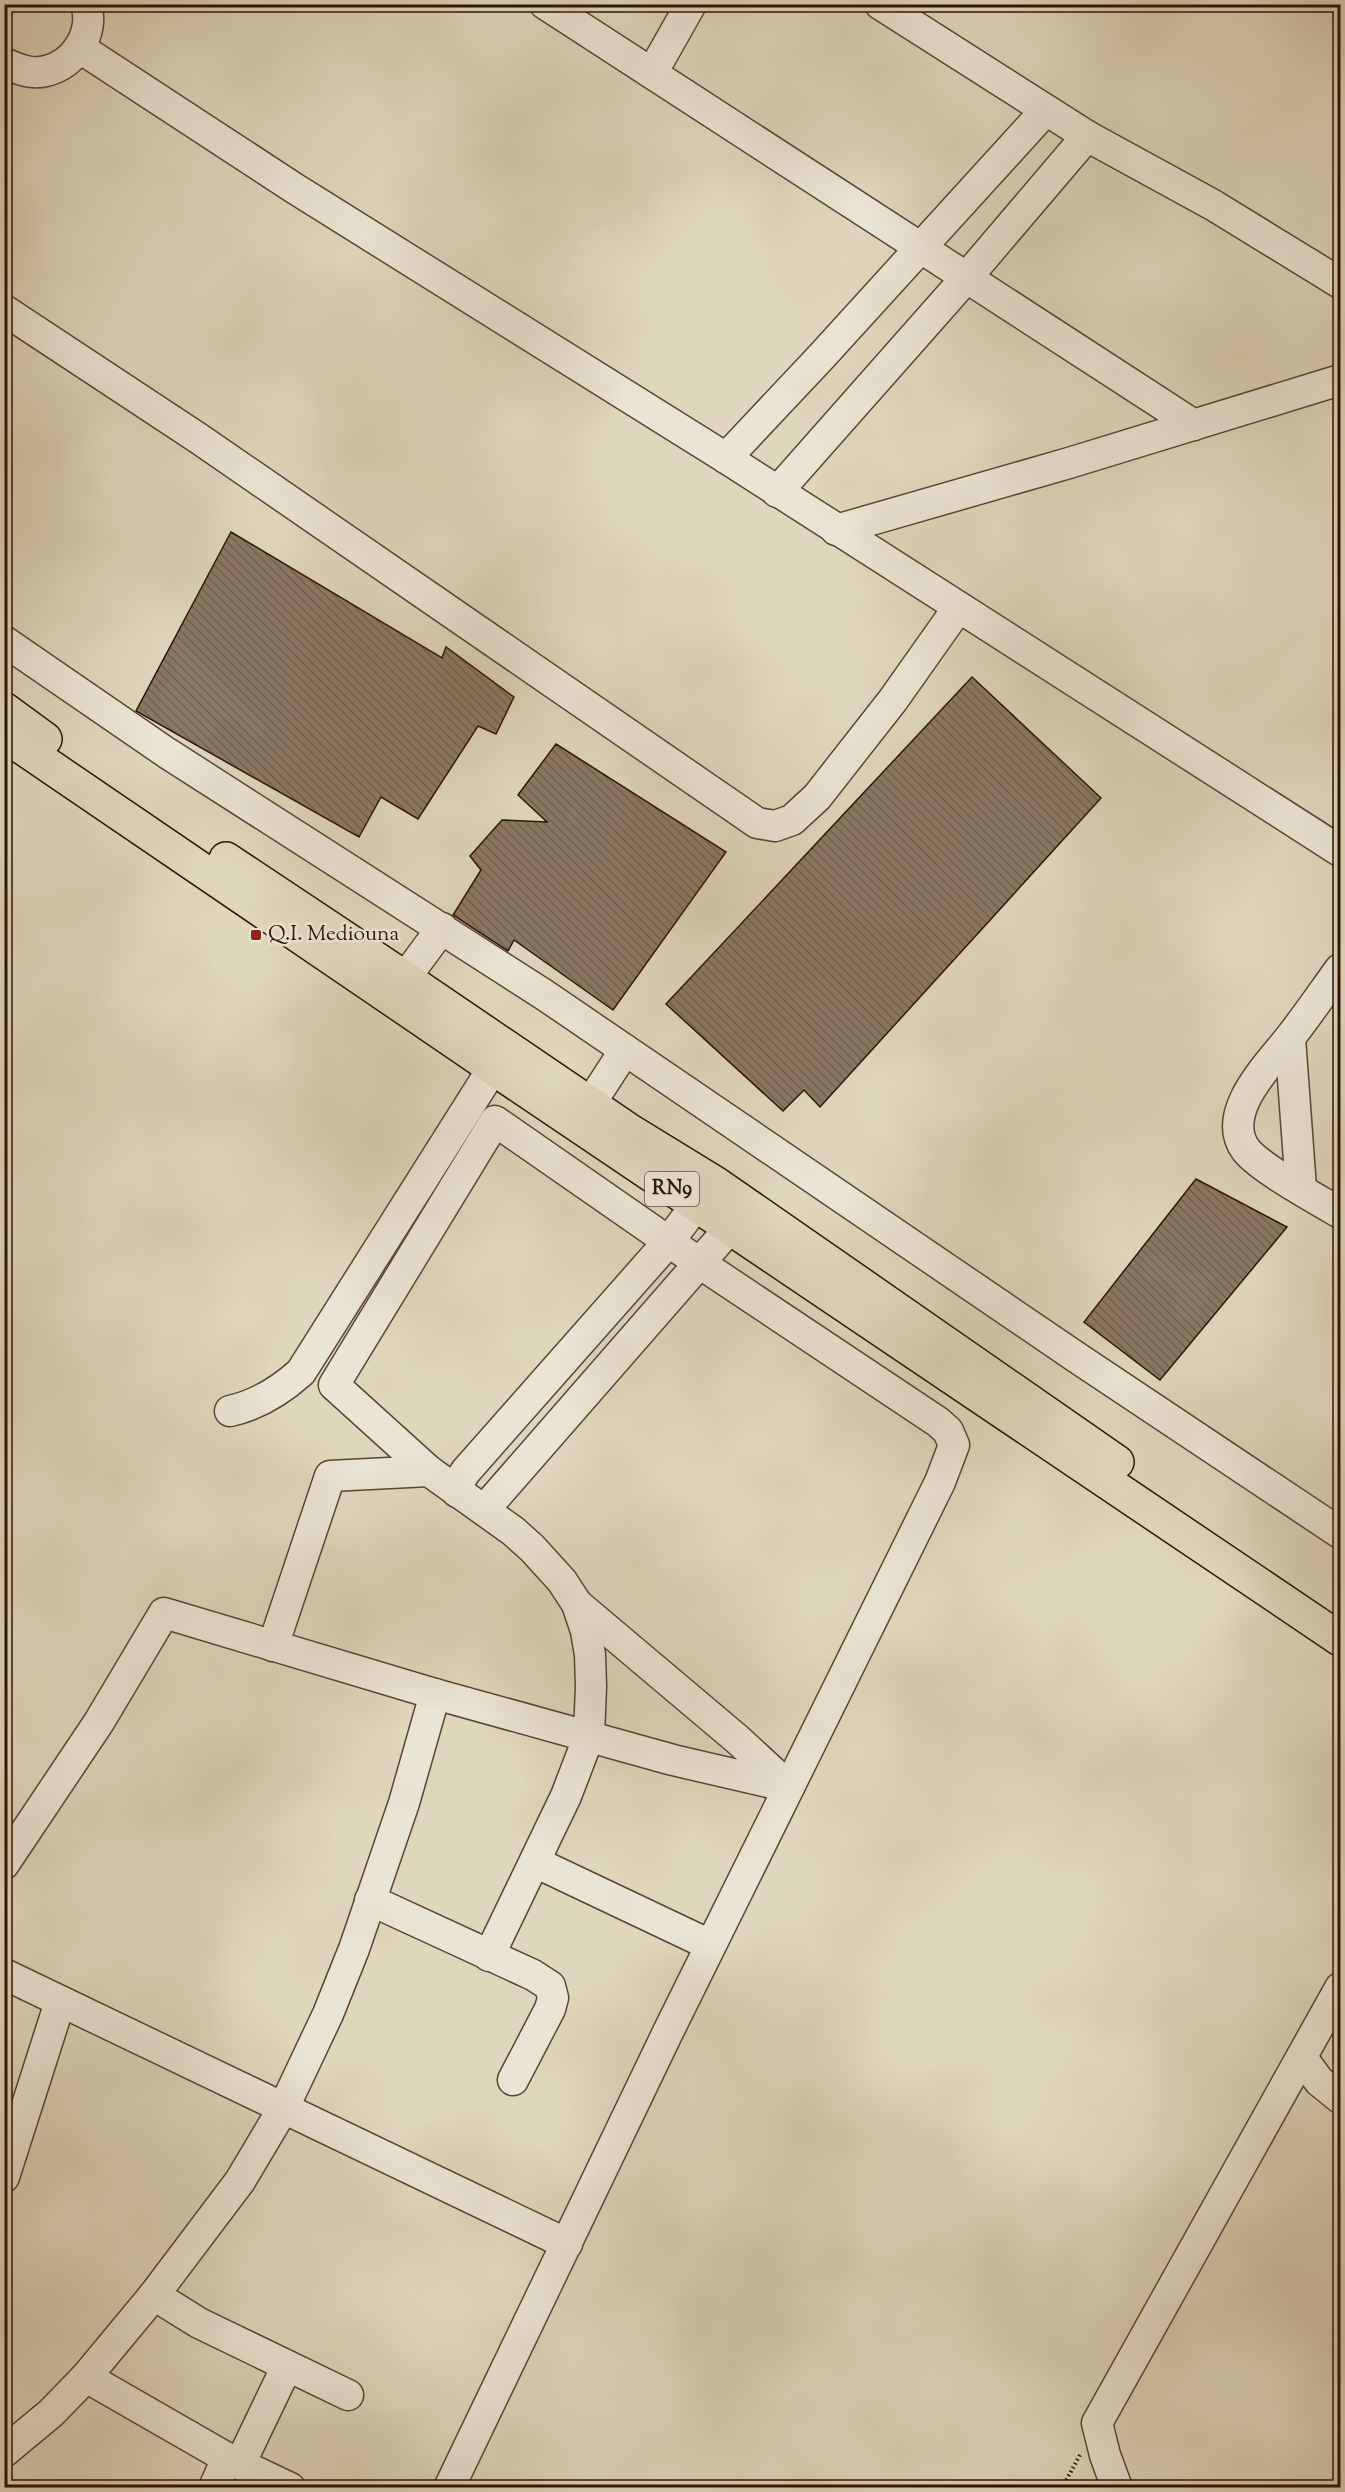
<svg xmlns="http://www.w3.org/2000/svg" width="1345" height="2492" viewBox="0 0 1345 2492" font-family="'Sorts Mill Goudy',serif">
<style>
.building{fill:url(#building-back-hatch);stroke:#2f1304;stroke-width:1.5}
.lines{fill:none;stroke-linecap:round;stroke-linejoin:round}
.minor-casing{stroke:#5b4432;stroke-width:33}
.highway-casing{stroke:#2f1304;stroke-width:36}
.path{stroke:#2f1304;stroke-width:4;stroke-dasharray:1.5 3;stroke-linecap:butt}
.minor{stroke:#eae4d4;stroke-width:30}
.highway{stroke:#ded6bd;stroke-width:33}
.poi-dot{fill:#8f2418;stroke:#eae4d4;stroke-width:2}
.labels{text-anchor:middle;dominant-baseline:central;stroke-width:5;stroke-linejoin:round;paint-order:stroke}
.shield{fill:#eae4d4;stroke:#675242;stroke-width:1.5}
.shield-label{font-size:20px;font-weight:bold;fill:#2f1304}
.poi-label{font-size:21px;fill:#2f1304;stroke:#eae4d4;text-anchor:start}
</style>
<defs>
<pattern id="building-back-hatch" width="6" height="6" patternUnits="userSpaceOnUse" patternTransform="scale(1.5)"><rect width="6" height="6" fill="#8a7864"/><path d="M-1 5l2 2M0 0l6 6M5-1l2 2" fill="none" stroke="#716150"/></pattern>
</defs>
<rect width="100%" height="100%" fill="#ded6bd"/>
<filter id="stains"><feTurbulence type="fractalNoise" baseFrequency=".00333" numOctaves="4"/><feColorMatrix values="0 0 0 0 .2 0 0 0 0 .09 0 0 0 0 .02 0 0 0 .5 -.17"/></filter>
<radialGradient id="worn" r=".72"><stop offset=".6" stop-color="#630" stop-opacity="0"/><stop offset="1" stop-color="#630" stop-opacity=".3"/></radialGradient>
<g class="building">
<polygon points="231,532 442,658 446,647 514,697 496,734 478,726 418,819 381,797 359,837 136,711"/>
<polygon points="972,677 1101,798 820,1107 804,1090 783,1111 666,1004"/>
<polygon points="556,744 726,852 613,1010 514,940 508,951 453,915 481,870 470,856 502,820 547,822 518,795"/>
<polygon points="1196,1179 1287,1227 1160,1380 1084,1322"/>
</g>
<g class="lines">
<defs>
<g id="minor">
<polyline points="545,4 1194,425"/>
<polyline points="880,4 1087,136 1213,205 1340,283"/>
<polyline points="80,48 294,188 726,458 1340,851"/>
<path d="M4,63C18,69 31,75 46,71C75,64 95,33 86,4"/>
<polyline points="652,73 691,4"/>
<polyline points="4,310 198,438 757,823 775,826 792,820 817,797 893,700 958,608"/>
<polyline points="726,458 821,357 1046,110"/>
<polyline points="777,492 967,277 1087,136"/>
<polyline points="836,530 1069,463 1340,380"/>
<polyline points="4,641 167,753 543,994 1076,1357 1340,1533"/>
<path d="M1340,969C1324,991 1309,1013 1292,1035C1272,1062 1218,1112 1246,1150C1261,1169 1317,1199 1340,1213"/>
<polyline points="405,978 442,928"/>
<polyline points="1290,1038 1301,1188"/>
<polyline points="590,1104 625,1050"/>
<path d="M230,1411C257,1405 280,1391 301,1372L493,1068"/>
<polyline points="457,1492 458,1483 466,1471 670,1240 696,1205"/>
<polyline points="484,1510 730,1228"/>
<polyline points="273,1646 330,1476 429,1471"/>
<polyline points="535,1862 710,1945"/>
<polyline points="4,1864 99,1722 164,1613 435,1694 673,1760 789,1787 737,1739 577,1604"/>
<polyline points="370,1900 533,1975 550,1986 553,1998 550,2009 513,2080"/>
<polyline points="4,1974 567,2244"/>
<polyline points="1303,2059 1319,2081 1340,2098"/>
<polyline points="4,2177 60,2002"/>
<polyline points="154,2295 199,2323 348,2395"/>
<polyline points="86,2377 227,2458 290,2488"/>
<polyline points="4,2452 51,2413 86,2377 154,2295 240,2181 284,2107 328,2014 354,1949 404,1803 435,1694"/>
<polyline points="240,2464 287,2366"/>
<polyline points="214,2488 227,2458"/>
<polyline points="449,2488 667,2034 940,1482 954,1445 948,1431 938,1422 698,1262 495,1121 334,1385 429,1471 513,1531 532,1548 562,1581 577,1604 586,1631 590,1655 591,1686 589,1736 566,1796 489,1956"/>
<polyline points="1117,2488 1105,2455 1097,2423 1340,1988"/>
</g>
<g id="highway">
<polyline points="4,709 45,739"/>
<polyline points="4,735 493,1068 1340,1639"/>
<polyline points="226,859 405,978 627,1129 715,1183 1117,1462"/>
</g>
</defs>
<use href="#minor" class="minor-casing"/>
<use href="#highway" class="highway-casing"/>
<polyline class="path" points="1062,2488 1080,2455"/>
<use href="#minor" class="minor"/>
<use href="#highway" class="highway"/>
</g>
<rect class="poi-dot" x="250" y="929" width="12" height="12" rx="3"/>
<g class="labels">
<rect class="shield" x="645" y="1172" width="54" height="34" rx="4.5"/>
<g class="shield-label">
<text x="672" y="1189">RN9</text>
</g>
<g class="poi-label">
<text x="268" y="935">Q.I. Mediouna</text>
</g>
</g>
<rect width="1345" height="2492" fill="none" stroke="#ded6bd" stroke-width="24"/>
<rect x="6" y="6" width="1333" height="2480" fill="none" stroke="#2f1304" stroke-width="3"/>
<rect x="12" y="12" width="1321" height="2468" fill="none" stroke="#2f1304" stroke-width="1.5"/>
<rect width="100%" height="100%" filter="url(#stains)"/>
<rect width="100%" height="100%" fill="url(#worn)"/>
</svg>
